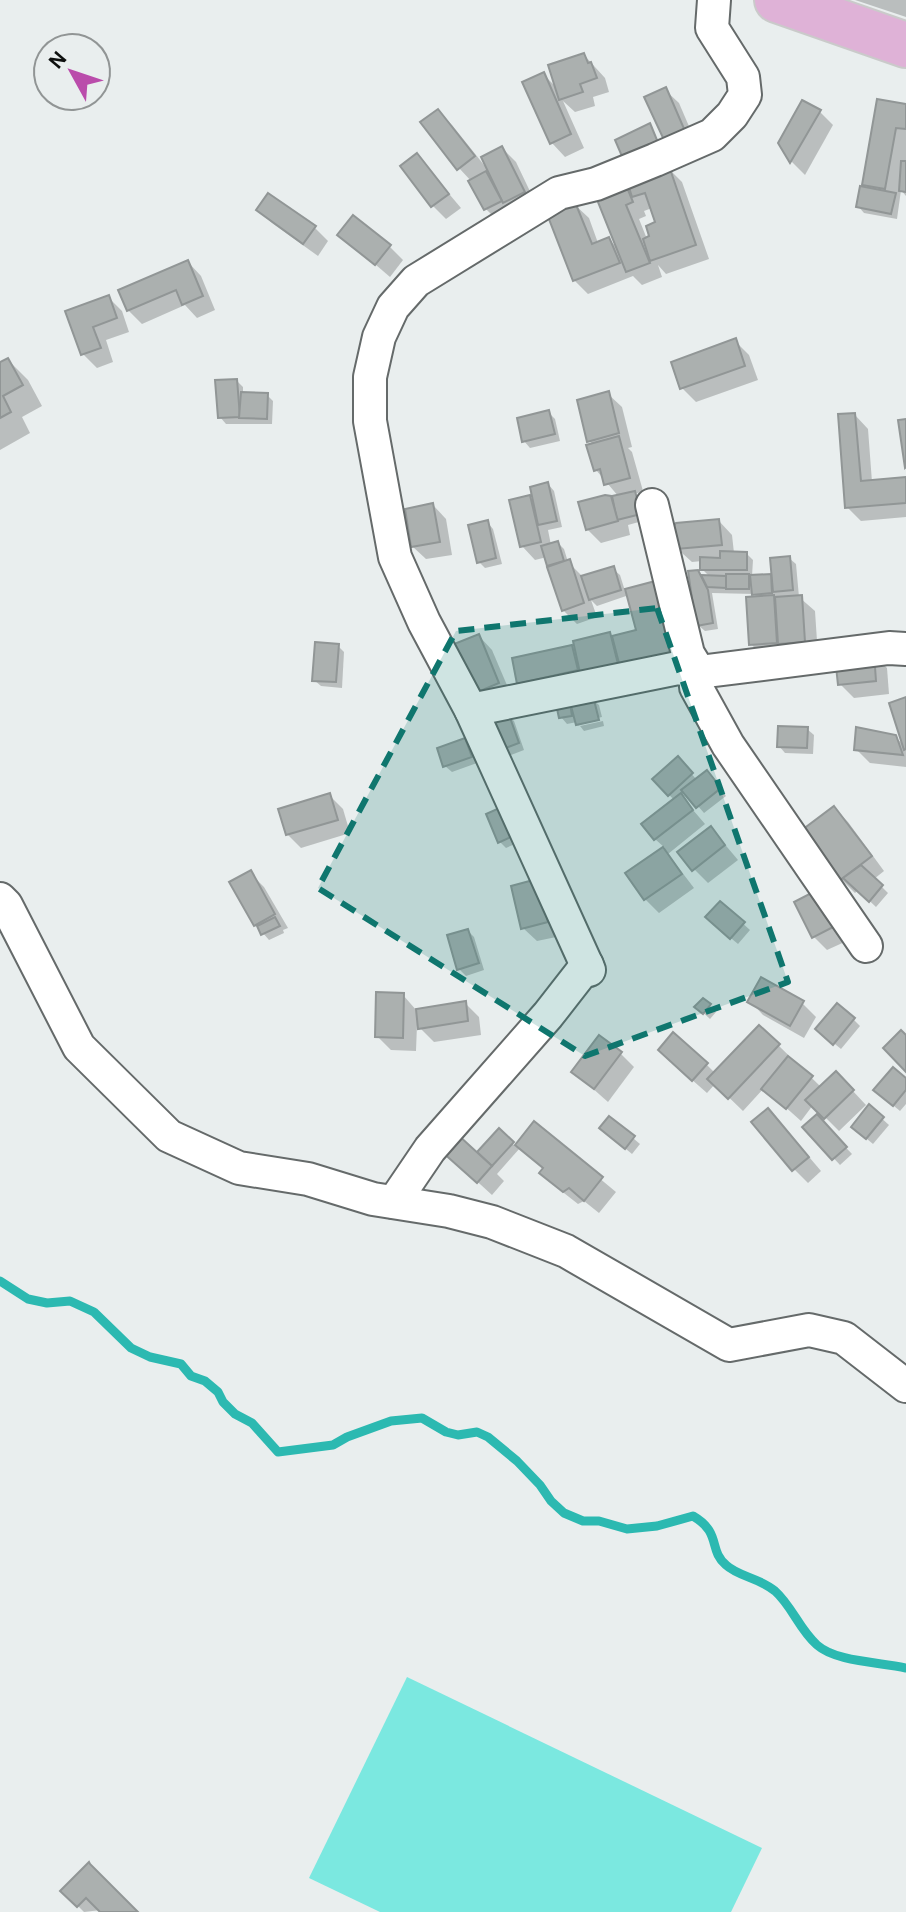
<svg xmlns="http://www.w3.org/2000/svg" width="906" height="1912" viewBox="0 0 906 1912" font-family="'Alegreya Sans',sans-serif">
<style>
.green{fill:#7be8e0}
.shadow{fill:#0003;fill-rule:evenodd}
.lines{fill:none;stroke-linecap:round;stroke-linejoin:round}
.stream{stroke:#2cb9b1;stroke-width:9}
.building{fill:#abb0af;stroke:#919696;stroke-width:2}
.street-casing{stroke:#656a6a;stroke-width:36}
.primary-casing{stroke:#cacaca;stroke-width:48}
.street{stroke:#fff;stroke-width:32}
.primary{stroke:#dfb2d7;stroke-width:44}
.marked{fill:#0f766e;fill-opacity:0.2;stroke:#0f766e;stroke-width:6;stroke-dasharray:16 10;stroke-linejoin:round}
</style>
<rect width="100%" height="100%" fill="#e9eeee"/>
<polygon class="green" points="407,1677 762,1848 731,1912 380,1912 309,1878"/>
<g class="shadow">
<polygon points="855,0 906,0 906,17"/>
<polygon points="584,55 605,78 609,92 593,97 595,106 575,112 563,101 584,148 565,157 552,143 543,74 558,89"/>
<polygon points="665,90 679,103 697,145 679,153"/>
<polygon points="906,106 906,196 901,190 897,219 864,213 858,206 870,190 864,184"/>
<polygon points="438,111 452,125 488,170 485,173 495,183 502,148 516,162 537,206 509,206 492,215 486,209 472,182 459,168"/>
<polygon points="820,112 833,125 805,175 792,162 780,143"/>
<polygon points="417,156 461,208 446,219 433,206"/>
<path d="M668,168L682,182L709,259L666,274L658,265L662,277L642,285L633,276L588,294L574,280L575,205L589,218L598,243L609,239L619,250L624,182ZM652,208L657,224L647,239L639,219L646,216L644,211Z"/>
<polygon points="258,210 314,227 328,241 318,256 272,223"/>
<polygon points="340,234 389,246 403,260 390,277"/>
<polygon points="188,262 201,276 215,310 197,318 185,305 142,324 128,310"/>
<polygon points="108,297 122,311 129,332 106,340 113,362 97,368 83,354 68,312"/>
<polygon points="735,341 749,355 758,380 696,402 682,388"/>
<polygon points="8,360 28,380 42,406 22,417 30,433 0,450 0,364"/>
<polygon points="237,381 243,387 243,394 267,395 273,401 272,424 226,424 220,417"/>
<polygon points="608,394 622,407 632,447 628,448 632,452 643,491 635,494 641,500 646,520 628,525 630,535 601,543 587,529 610,498 615,503 619,497 596,470 594,445 589,441"/>
<polygon points="549,413 555,419 560,441 530,448 524,441"/>
<polygon points="855,415 868,429 872,482 906,479 906,517 861,521 847,507"/>
<polygon points="548,484 554,491 562,527 548,530 551,545 558,543 564,549 568,562 584,578 613,569 620,575 625,591 658,582 689,659 533,697 519,683 514,660 576,646 575,643 638,631 629,595 597,606 591,600 597,617 577,624 563,610 547,557 535,560 522,546 530,497 535,502"/>
<polygon points="433,505 446,519 452,555 426,559 412,546"/>
<polygon points="719,521 732,535 734,553 747,554 753,560 752,576 774,576 789,558 796,564 799,597 815,611 818,656 764,658 751,644 758,598 754,594 712,593 718,629 705,631 698,625 697,572 702,577 710,577 702,569 702,561 692,562 672,544"/>
<polygon points="487,522 493,529 502,564 485,568 479,562"/>
<polygon points="479,636 492,650 512,697 475,693"/>
<polygon points="338,646 344,652 342,688 321,686 314,680"/>
<polygon points="873,655 887,668 889,694 854,698 840,684"/>
<polygon points="592,699 599,705 602,717 579,722 579,726 577,722 567,724 561,717 559,706"/>
<polygon points="906,700 906,767 870,763 856,749 895,737 905,746"/>
<polygon points="507,715 514,721 524,750 511,755 505,748"/>
<polygon points="603,721 604,726 584,731 580,726"/>
<polygon points="807,729 814,735 813,754 785,753 779,746"/>
<polygon points="464,741 471,747 477,763 452,772 445,766"/>
<polygon points="678,759 697,780 713,779 726,796 704,813 686,792 681,796 705,824 668,854 694,888 659,913 645,899 628,873 665,848 655,839 675,801 655,780"/>
<polygon points="330,796 343,809 350,833 301,848 287,834"/>
<polygon points="834,808 848,822 884,871 874,879 888,893 876,907 858,890 855,893 841,879"/>
<polygon points="488,815 524,840 506,848 500,842"/>
<polygon points="711,828 738,860 708,883 694,869"/>
<polygon points="250,873 264,887 288,928 283,930 284,933 269,940 256,925"/>
<polygon points="537,882 561,936 537,941 523,928"/>
<polygon points="720,903 750,930 738,944 714,924"/>
<polygon points="832,905 849,940 827,950 814,937"/>
<polygon points="468,931 474,937 484,970 466,976 459,969"/>
<polygon points="403,995 417,1011 465,1003 479,1017 481,1035 434,1042 417,1025 416,1051 391,1050 377,1036"/>
<polygon points="750,1001 802,1003 816,1017 804,1038 763,1015"/>
<polygon points="710,1006 716,1012 710,1019 697,1007"/>
<polygon points="854,1020 860,1026 841,1049 824,1035"/>
<polygon points="778,1045 821,1087 836,1073 866,1105 839,1131 813,1105 801,1121 764,1088 743,1111 715,1084 707,1093 674,1064 706,1064 715,1073"/>
<polygon points="621,1054 634,1067 608,1102 574,1072"/>
<polygon points="906,1080 906,1104 900,1111 882,1096"/>
<polygon points="869,1107 889,1125 873,1144 860,1133"/>
<polygon points="817,1117 852,1154 840,1165 805,1127"/>
<polygon points="609,1118 640,1144 632,1154 608,1134"/>
<polygon points="534,1124 616,1192 599,1213 584,1201 578,1204 555,1186 542,1172 544,1169 520,1148 497,1174 504,1181 492,1195 458,1164 486,1163 499,1131 516,1147"/>
<polygon points="781,1124 821,1171 808,1183 794,1169"/>
<polygon points="63,1891 136,1912 103,1912 101,1910 84,1912"/>
</g>
<g class="lines">
<path class="stream" d="M0,1281L28,1299L47,1303L70,1301L94,1312L131,1348L150,1357L181,1364L191,1376L205,1381L218,1392L223,1402L235,1414L252,1423L278,1452L333,1445L347,1437L391,1421L422,1418L446,1432L458,1435L477,1432L488,1437L517,1461L540,1485L551,1501L564,1513L583,1521H599L627,1529L657,1526L693,1516C722,1533 708,1550 726,1565C739,1577 758,1577 775,1591C792,1606 799,1629 817,1645C836,1662 880,1662 906,1668"/>
</g>
<g class="building">
<polygon points="584,53 588,63 591,62 597,78 580,84 583,92 559,100 548,65"/>
<polygon points="544,72 571,134 550,144 522,82"/>
<polygon points="666,87 685,131 664,140 644,97"/>
<polygon points="877,99 906,104 906,129 896,128 885,189 862,185"/>
<polygon points="802,100 821,110 790,163 778,143"/>
<polygon points="438,109 475,156 457,170 420,122"/>
<polygon points="650,123 659,145 624,161 615,140"/>
<polygon points="502,146 525,192 503,203 481,157"/>
<polygon points="417,153 449,194 431,207 400,166"/>
<polygon points="901,161 906,161 906,192 899,191"/>
<polygon points="669,166 696,245 650,261 643,239 649,236 646,226 655,222 645,193 632,197 627,181"/>
<polygon points="486,171 502,201 484,210 468,181"/>
<polygon points="624,180 633,202 626,205 650,263 626,272 594,192"/>
<polygon points="860,186 896,193 891,214 856,207"/>
<polygon points="268,193 316,226 303,244 256,210"/>
<polygon points="575,202 592,244 609,237 620,263 573,281 547,214"/>
<polygon points="353,215 391,245 375,265 337,235"/>
<polygon points="188,260 203,296 182,305 176,290 127,311 118,290"/>
<polygon points="109,295 117,318 93,327 101,348 81,355 65,311"/>
<polygon points="736,338 745,366 680,389 671,362"/>
<polygon points="8,358 23,385 3,396 11,412 0,418 0,362"/>
<polygon points="237,379 240,417 218,418 215,380"/>
<polygon points="609,391 619,433 587,442 577,400"/>
<polygon points="241,392 268,393 267,419 239,418"/>
<polygon points="549,410 555,434 522,442 517,418"/>
<polygon points="855,413 861,481 906,477 906,503 845,508 838,414"/>
<polygon points="906,419 906,467 905,468 898,420"/>
<polygon points="619,436 630,478 604,485 600,469 594,471 586,445"/>
<polygon points="548,482 557,521 538,525 530,487"/>
<polygon points="635,491 641,514 617,520 612,496"/>
<polygon points="530,495 541,542 520,547 509,500"/>
<polygon points="605,495 611,496 618,521 586,530 578,502"/>
<polygon points="433,503 440,542 411,547 405,509"/>
<polygon points="719,519 722,545 676,549 669,533 676,523"/>
<polygon points="488,520 496,558 477,563 468,525"/>
<polygon points="558,541 564,561 547,566 541,546"/>
<polygon points="720,551 747,552 747,570 700,570 700,557 720,558"/>
<polygon points="790,556 793,590 773,592 770,558"/>
<polygon points="570,559 584,603 562,611 547,567"/>
<polygon points="614,566 621,590 589,600 581,576"/>
<polygon points="698,570 708,590 713,623 696,626 688,571"/>
<rect x="726" y="574" width="23" height="15"/>
<polygon points="771,574 772,593 752,595 750,575"/>
<polygon points="701,575 726,576 726,588 707,587"/>
<polygon points="659,580 676,644 671,654 620,667 612,636 636,630 625,589"/>
<polygon points="774,595 777,643 749,645 746,597"/>
<polygon points="802,595 805,642 778,644 775,597"/>
<polygon points="610,632 618,664 580,673 573,641"/>
<polygon points="479,634 499,683 473,694 454,644"/>
<polygon points="315,642 339,644 336,682 312,681"/>
<polygon points="572,645 578,670 517,684 512,658"/>
<polygon points="874,653 876,681 838,685 835,657"/>
<polygon points="593,696 599,720 576,725 570,702"/>
<polygon points="906,697 906,749 904,750 889,703"/>
<polygon points="570,702 572,716 559,718 556,704"/>
<polygon points="508,712 519,743 503,749 492,718"/>
<polygon points="778,726 808,727 807,748 777,747"/>
<polygon points="856,727 896,735 903,755 854,750"/>
<polygon points="465,738 472,757 443,767 437,748"/>
<polygon points="678,756 693,773 668,796 652,779"/>
<polygon points="707,770 721,788 696,808 681,790"/>
<polygon points="330,793 338,820 286,835 278,809"/>
<polygon points="681,793 693,810 654,840 641,824"/>
<polygon points="506,805 519,833 498,843 486,814"/>
<polygon points="834,806 872,856 839,881 802,830"/>
<polygon points="711,826 725,845 692,871 677,852"/>
<polygon points="663,847 682,874 644,900 625,873"/>
<polygon points="861,865 883,885 869,902 843,878"/>
<polygon points="251,870 275,914 254,926 229,882"/>
<polygon points="537,879 548,922 521,929 511,886"/>
<polygon points="819,889 837,925 812,938 794,902"/>
<polygon points="720,901 745,922 730,939 705,917"/>
<polygon points="275,917 280,926 261,935 257,926"/>
<polygon points="468,929 479,963 457,970 447,935"/>
<polygon points="761,977 804,1001 790,1026 747,1002"/>
<polygon points="376,992 404,993 403,1038 375,1037"/>
<polygon points="703,998 711,1004 703,1014 694,1007"/>
<polygon points="466,1001 468,1021 418,1029 416,1009"/>
<polygon points="837,1003 855,1018 833,1045 815,1029"/>
<polygon points="759,1025 780,1044 728,1099 707,1079"/>
<polygon points="901,1030 906,1035 906,1072 883,1048"/>
<polygon points="673,1032 708,1063 692,1081 658,1050"/>
<polygon points="599,1035 622,1052 594,1089 571,1072"/>
<polygon points="788,1056 813,1076 786,1109 761,1089"/>
<polygon points="893,1067 906,1078 906,1090 893,1106 873,1090"/>
<polygon points="836,1071 854,1090 824,1119 805,1100"/>
<polygon points="869,1104 884,1117 866,1139 851,1127"/>
<polygon points="768,1108 809,1157 792,1171 751,1122"/>
<polygon points="817,1114 847,1147 832,1160 802,1127"/>
<polygon points="609,1116 635,1136 625,1149 599,1128"/>
<polygon points="534,1121 603,1177 584,1201 569,1188 563,1192 539,1173 543,1168 515,1145"/>
<polygon points="499,1128 514,1142 492,1166 477,1152"/>
<polygon points="457,1134 492,1166 477,1183 441,1151"/>
<polygon points="89,1862 90,1864 138,1912 100,1912 86,1898 77,1907 60,1891"/>
</g>
<g class="lines">
<defs>
<g id="street">
<polyline points="652,505 688,654 699,672 696,687 728,745 866,946"/>
<polyline points="471,710 678,668 699,672 889,648 906,649"/>
<polyline points="0,899 6,905 79,1047 169,1136 239,1168 308,1179 373,1199 449,1211 492,1222 566,1251 729,1345 809,1330 844,1338 906,1386"/>
<polyline points="589,970 471,710 424,622 395,557 370,421 370,377 379,337 393,307 416,281 559,193 596,184 655,160 712,135 732,115 745,95 743,77 712,28 714,0"/>
<polyline points="394,1202 430,1149 548,1015 587,965"/>
</g>
<polyline id="primary" points="777,0 906,45"/>
</defs>
<use href="#street" class="street-casing"/>
<use href="#primary" class="primary-casing"/>
<use href="#street" class="street"/>
<use href="#primary" class="primary"/>
</g>
<path class="marked" d="M657,608L788,982L585,1056L318,888L456,631Z"/>
<g transform="translate(72 72) rotate(310)"><circle r="38" fill="#e9eeee" stroke="#919595" stroke-width="2"/>
<path d="M0-6L14 30L0 20L-14 30Z" fill="#ba4cab"/>
<text y="-12" font-size="22" font-weight="bold" text-anchor="middle" fill="#0e100f">N</text>
</g>
</svg>
